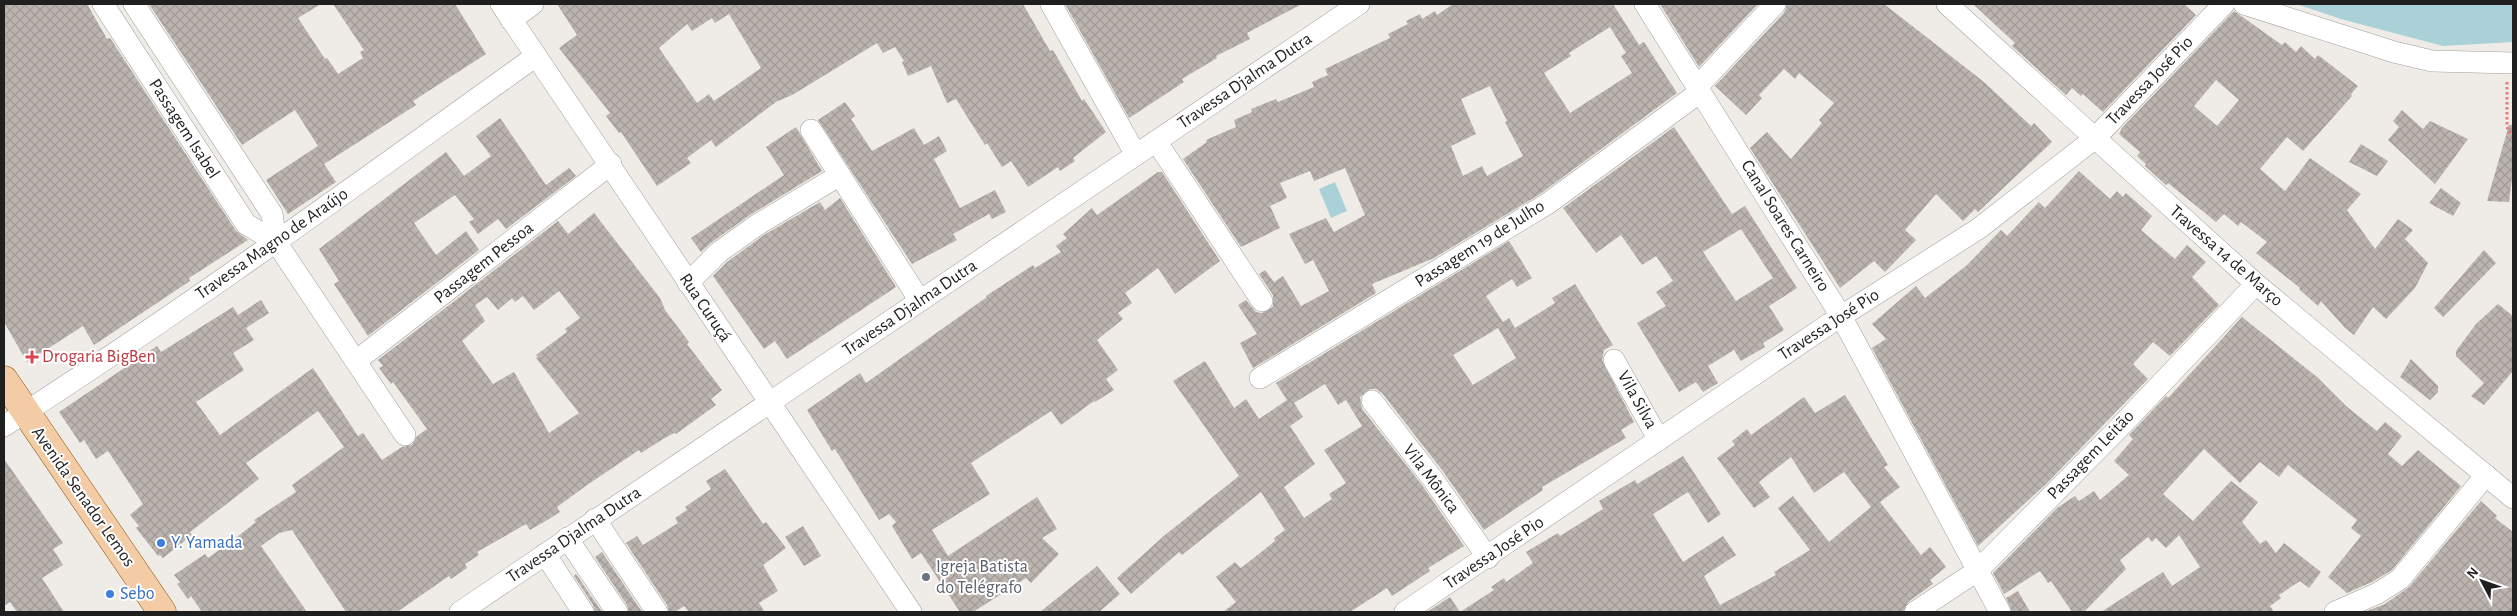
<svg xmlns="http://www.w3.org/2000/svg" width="2517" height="616" viewBox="0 0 2517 616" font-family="'Alegreya Sans',sans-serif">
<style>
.water{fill:#aad1d8}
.building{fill:url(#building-cross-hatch);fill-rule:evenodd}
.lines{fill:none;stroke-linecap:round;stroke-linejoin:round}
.minor-casing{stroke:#a0a0a0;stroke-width:22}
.major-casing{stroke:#8b580e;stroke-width:29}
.path{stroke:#ec7c79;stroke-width:3;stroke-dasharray:2.5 2.5;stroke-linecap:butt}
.minor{stroke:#fff;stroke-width:21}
.major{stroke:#f3cca6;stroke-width:28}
.health-dot{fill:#e0444e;stroke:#fff;stroke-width:2}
.shop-dot{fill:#3f7fe0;stroke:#fff;stroke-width:2}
.worship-dot{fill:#6b7280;stroke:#fff;stroke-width:2}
.labels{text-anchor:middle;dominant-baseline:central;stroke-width:4;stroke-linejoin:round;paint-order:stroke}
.street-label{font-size:18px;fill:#1f1f1f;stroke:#fff}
.health-label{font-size:18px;fill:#be3a42;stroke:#fff;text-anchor:start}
.shop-label{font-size:18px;fill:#366cbe;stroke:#fff;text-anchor:start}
.worship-label{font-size:18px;fill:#5b616d;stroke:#fff;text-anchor:start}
</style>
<defs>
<pattern id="building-cross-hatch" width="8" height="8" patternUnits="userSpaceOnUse" patternTransform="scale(1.25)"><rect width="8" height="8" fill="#bcb4af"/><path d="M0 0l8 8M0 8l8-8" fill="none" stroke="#a19a96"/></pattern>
</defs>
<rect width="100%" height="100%" fill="#efebe6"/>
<g class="water">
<polygon points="2296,4 2513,4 2513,42 2443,46 2341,19"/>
<polygon points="1335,182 1347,211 1331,218 1319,189"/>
</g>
<g class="building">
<polygon points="4,4 87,4 107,39 110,38 236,231 248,240 189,278 190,281 94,345 83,326 27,362 4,322"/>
<polygon points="149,4 321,4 298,18 325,59 327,58 338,74 363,58 360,52 364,50 333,4 455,4 486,54 413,101 416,105 324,164 336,182 288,214 266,180 318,146 295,110 242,145"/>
<path d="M557,4H1023L1050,51L1053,50L1082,101L1084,99L1106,132L1073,158L1075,161L1060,171L1058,167L1028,187L1011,161L1002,167L987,143L985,145L956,99L947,103L931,66L908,76L902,62L904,61L895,47L883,53L877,43L794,94L776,102L716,147L711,140L687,158L691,163L657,186L621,132L619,133L606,116L610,113L559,48L577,35ZM729,14L761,68L714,101L709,94L697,103L659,48L687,24L692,31L712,18L715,23Z"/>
<polygon points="1065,4 1302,4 1247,33 1250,39 1216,56 1217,58 1182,79 1184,82 1129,118"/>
<path d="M1453,4H1613L1639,45L1644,42L1677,93L1540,194L1434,258L1372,284L1376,293L1253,368L1240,343L1257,334L1238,305L1246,300L1256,312L1262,313L1273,307V295L1259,274L1265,270L1274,282L1283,276L1301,306L1329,291L1313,260L1305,264L1289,234L1326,218L1334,232L1365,215L1345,168L1314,181L1310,171L1280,183L1287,198L1270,206L1280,228L1241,247L1183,159L1207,142L1206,140L1236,127L1234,120L1252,112L1251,109L1276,99L1278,102L1314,87L1312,82L1328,75L1325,69L1390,38L1388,34L1408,24L1406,21L1420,14L1422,19L1435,11L1437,15ZM1610,27L1626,53L1621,56L1632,73L1570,113L1544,73L1571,56L1569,53ZM1490,86L1507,121L1505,122L1523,156L1487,176L1482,166L1463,176L1451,146L1476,134L1461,99Z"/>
<polygon points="1660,4 1758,4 1699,67"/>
<polygon points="1787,4 1884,4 1984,82 2031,126 2034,123 2052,142 1978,212 1975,209 1963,221 1936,194 1905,230 1916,240 1885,272 1874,261 1840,288 1750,148 1767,132 1791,159 1822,123 1819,120 1834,103 1799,73 1795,79 1784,69 1759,95 1762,98 1746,115 1715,86 1784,13"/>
<polygon points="1973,4 2184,4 2196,15 2103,112 2083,94 2081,96 2072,88 2066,95 2012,46 2015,43"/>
<path d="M2234,11L2282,45L2285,42L2296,52L2301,46L2315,59L2318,55L2358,86L2351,94L2352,96L2303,151L2287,137L2260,169L2285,191L2310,158L2361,194L2347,210L2375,249L2398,219L2413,230L2405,239L2428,263L2415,288L2386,319L2373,307L2354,335L2345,328L2321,301L2318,306L2299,289L2300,288L2256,253L2267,242L2241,222L2238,226L2224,214L2216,222L2168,183L2166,185L2145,166L2146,164L2137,156L2140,152L2119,134L2122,128ZM2216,80L2239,100L2217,126L2194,106Z"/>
<polygon points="845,102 855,116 851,119 872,151 914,128 924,145 939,136 947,151 934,159 960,208 995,190 1006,212 992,219 989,214 953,234 957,240 912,264 818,120"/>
<polygon points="2402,110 2423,129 2430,121 2468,139 2435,184 2388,140 2399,127 2393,121"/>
<polygon points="500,118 546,185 569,168 576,176 506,229 498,219 478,234 469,222 474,219 455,195 414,223 436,255 466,231 479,250 368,336 334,284 339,281 319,249 446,152 464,176 491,156 476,136"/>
<polygon points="2509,125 2513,125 2513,169 2509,202 2487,201"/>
<polygon points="796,127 822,171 750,215 712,242 701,252 691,238 784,175 766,147"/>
<path d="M1674,127L1732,214L1745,206L1797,288L1769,306L1784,330L1763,343L1765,347L1741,361L1734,350L1708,366L1718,383L1703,392L1696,382L1679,392L1637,323L1666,306L1656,292L1673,281L1656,256L1642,265L1621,235L1596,253L1563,208ZM1741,229L1773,278L1736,301L1703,252Z"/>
<polygon points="2361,144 2388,161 2377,176 2349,162"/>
<polygon points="2079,171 2110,199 2117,191 2123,197 2126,193 2152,216 2141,230 2175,259 2187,245 2206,262 2192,277 2219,305 2170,356 2153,342 2133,364 2148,379 2045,485 1978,546 1872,348 1886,339 1872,324 1916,286 1925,298 1966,266 2001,230 2007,236 2039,202 2045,208"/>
<polygon points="1158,172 1162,172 1220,261 1175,294 1158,268 1125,293 1132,303 1118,313 1123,319 1097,340 1118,370 1106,379 1114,390 1095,402 1094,401 1061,425 1051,411 971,463 990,494 932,530 948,556 1037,497 1057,529 1042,538 1059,554 1031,583 1026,578 973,612 960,612 921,553 912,559 892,526 896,522 889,514 879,520 835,449 832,451 807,410 860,373 866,383 987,297 986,296 1033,265 1035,268 1061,252 1056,246 1067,238 1063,234 1092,208 1097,215"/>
<polygon points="2441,188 2461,203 2453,216 2429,203"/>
<polygon points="840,198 896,287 787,359 775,341 764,349 713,276 727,262 764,235 820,202 825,210"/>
<path d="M594,213L660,298L665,310L689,342L687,344L722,390L711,399L716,405L676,434L674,433L663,439L641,453L639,450L587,485L557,507L560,512L549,519L530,530L526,524L477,552L479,555L465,564L467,568L451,579L449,576L397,612H346L292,530L279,533L261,546L307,612H202L191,596L188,599L177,584L180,582L174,575L205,554L208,558L237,537L256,522L254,520L296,492L292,485L344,447L318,411L246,463L259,479L190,532L192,535L163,558L160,555L158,556L136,528L139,526L130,515L143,504L108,451L96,459L84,440L80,443L59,412L157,346L161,352L233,307L238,315L261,300L269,313L246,328L254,340L233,353L244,370L196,402L220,435L313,368L358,436L363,433L382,460L402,447L412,445L417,436L427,429L393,382L391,384L379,368L383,366L378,360L558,221L568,234ZM559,291L580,318L565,329L567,332L536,355L538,357L536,358L579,413L549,433L514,372L493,384L462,341L485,321L475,305L487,297L498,310L512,298L515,302L523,296L534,310Z"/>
<path d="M1509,241L1532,278L1517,287L1512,279L1486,296L1503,322L1509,318L1515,328L1555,303L1552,298L1575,284L1613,345L1604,350L1602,360L1634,422L1621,430L1626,438L1542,487L1543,490L1484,530L1442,470L1382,393L1376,389H1370L1360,397L1362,409L1422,485L1464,546L1428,568L1430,571L1392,596L1387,588L1350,612H1223L1236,602L1216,577L1235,562L1241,568L1275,541L1274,538L1285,530L1261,492L1182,555L1179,552L1131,594L1117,578L1165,535L1239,476L1173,381L1205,361L1234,408L1246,399L1259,419L1287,400L1276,383ZM1498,328L1516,358L1473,385L1453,355ZM1325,384L1338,405L1346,400L1362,426L1324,450L1346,483L1329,494L1332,499L1304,518L1284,487L1315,464L1290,426L1303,417L1294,403Z"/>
<polygon points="2484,250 2496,263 2443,317 2434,308"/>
<polygon points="2498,304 2513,316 2513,371 2484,405 2471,396 2484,383 2456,356 2456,351 2476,324"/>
<polygon points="2242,317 2317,377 2346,406 2377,431 2385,422 2402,436 2388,454 2402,466 2418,450 2461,486 2392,570 2372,582 2347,593 2328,577 2361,536 2351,528 2357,520 2288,465 2279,477 2260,462 2240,483 2204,449 2163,494 2193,521 2231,481 2258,502 2242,522 2260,544 2266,540 2276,553 2284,543 2321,572 2309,588 2300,581 2279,595 2281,598 2270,606 2274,612 2101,612 2163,572 2172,586 2200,567 2179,535 2166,548 2156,538 2152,542 2148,537 2120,560 2126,569 2084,612 2072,612 2051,581 2048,583 2040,571 2004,594 1993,573 2057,508 2075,496 2079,501 2094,491 2100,500 2129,475 2114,461 2133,439 2129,435 2166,396 2168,398"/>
<polygon points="2411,359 2438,386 2438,392 2430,400 2400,377"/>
<polygon points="1845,395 1888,465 1884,467 1900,487 1880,502 1921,555 1930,547 1946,567 1930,580 1933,584 1908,602 1903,612 1427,612 1450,597 1460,612 1494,590 1491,587 1504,578 1506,582 1533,563 1526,552 1558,533 1560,536 1603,509 1599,501 1635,480 1637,484 1683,456 1721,514 1708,523 1688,492 1653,514 1683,562 1723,536 1736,555 1704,576 1720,605 1776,575 1774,572 1810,550 1778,508 1793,496 1829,542 1871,507 1844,472 1814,493 1791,457 1759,482 1770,497 1754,508 1717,458 1735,445 1732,441 1747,429 1751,435 1804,397 1815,413"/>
<polygon points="4,459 63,543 53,549 63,565 42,578 64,612 17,612 10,602 4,606"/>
<polygon points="725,469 763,524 766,522 786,548 763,565 778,591 759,603 765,612 689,612 684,606 675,612 669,612 667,605 626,543 637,536 643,545 678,523 675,518 687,510 685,507 711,489 706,481"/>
<polygon points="2481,501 2497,516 2495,518 2513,532 2513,612 2367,611 2385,604 2409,587"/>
<polygon points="803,526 821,556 804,566 785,537"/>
<polygon points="602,552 642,612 629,612 627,605 595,557"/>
<polygon points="1097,566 1120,594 1099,612 1040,612"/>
<polygon points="576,574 602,612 595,612 593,605 574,576"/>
<polygon points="2018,591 2030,612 2012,612 2006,598"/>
</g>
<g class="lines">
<defs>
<g id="minor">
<polyline points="103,4 246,224 276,242 405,435"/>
<polyline points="134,4 272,214 276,242"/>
<polyline points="501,4 911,612"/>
<polyline points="1051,4 1136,155"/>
<polyline points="1645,4 1841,316 2000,612"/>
<polyline points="1947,4 2256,284 2513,498"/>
<polyline points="2244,4 2394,52 2432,61 2513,63"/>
<polyline points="511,20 533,4"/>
<polyline points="1698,86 1775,4"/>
<polyline points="811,130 920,301"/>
<polyline points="1156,141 1262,301"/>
<polyline points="688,283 719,252 757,225 840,175"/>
<polyline points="1614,360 1659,440"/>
<polyline points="356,361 611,164"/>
<polyline points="1260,378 1547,204 1692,98"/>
<polyline points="1372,401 1432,478 1488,558"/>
<path d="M4,426C186,309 360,182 536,56"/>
<polyline points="595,519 657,612"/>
<polyline points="567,538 617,612"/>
<polyline points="545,554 583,612"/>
<polyline points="460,612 1359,4"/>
<polyline points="1405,612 1829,324 1978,229 2094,139 2224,4"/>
<polyline points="1915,612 1977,571 2114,433 2256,284"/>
<polyline points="2335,612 2378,593 2400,579 2486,475"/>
</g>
<polyline id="major" points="4,380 162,612"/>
</defs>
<use href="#minor" class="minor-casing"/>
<use href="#major" class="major-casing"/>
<polyline class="path" points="2507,82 2507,127 2513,139"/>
<use href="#minor" class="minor"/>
<use href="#major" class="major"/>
</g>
<path class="health-dot" d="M29.5 349.5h5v5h5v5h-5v5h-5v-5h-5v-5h5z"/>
<g class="shop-dot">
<circle cx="161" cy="543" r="5"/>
<circle cx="110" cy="594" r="5"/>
</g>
<circle class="worship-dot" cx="926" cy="577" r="5"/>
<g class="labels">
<g class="street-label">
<text transform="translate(1245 81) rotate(-34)">Travessa Djalma Dutra</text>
<text transform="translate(2150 81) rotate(-46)">Travessa José Pio</text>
<text transform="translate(184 129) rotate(57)">Passagem Isabel</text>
<text transform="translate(1785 226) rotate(58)">Canal Soares Carneiro</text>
<text transform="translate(272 244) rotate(-35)">Travessa Magno de Araújo</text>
<text transform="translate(1480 244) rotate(-32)">Passagem 19 de Julho</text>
<text transform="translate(2226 256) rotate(41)">Travessa 14 de Março</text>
<text transform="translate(484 263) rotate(-38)">Passagem Pessoa</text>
<text transform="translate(705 308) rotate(56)">Rua Curuçá</text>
<text transform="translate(910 308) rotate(-34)">Travessa Djalma Dutra</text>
<text transform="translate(1829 325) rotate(-33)">Travessa José Pio</text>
<text transform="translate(1637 400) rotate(61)">Vila Silva</text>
<text transform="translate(2091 455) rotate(-46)">Passagem Leitão</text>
<text transform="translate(1431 479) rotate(53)">Vila Mônica</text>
<text transform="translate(83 497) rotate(55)">Avenida Senador Lemos</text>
<text transform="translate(574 535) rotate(-34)">Travessa Djalma Dutra</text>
<text transform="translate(1494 553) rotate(-34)">Travessa José Pio</text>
</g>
<g class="health-label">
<text x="42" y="357">Drogaria BigBen</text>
</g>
<g class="shop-label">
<text x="171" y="543">Y. Yamada</text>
<text x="120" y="594">Sebo</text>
</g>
<g class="worship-label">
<text x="936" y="567">Igreja Batista<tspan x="936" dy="21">do Telégrafo</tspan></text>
</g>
</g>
<rect width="2517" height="616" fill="none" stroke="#1f1f1f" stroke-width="10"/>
<g transform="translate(2482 581) rotate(311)" stroke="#ffffff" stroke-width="4" paint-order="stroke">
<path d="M0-4L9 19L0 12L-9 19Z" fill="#1f1f1f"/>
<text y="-8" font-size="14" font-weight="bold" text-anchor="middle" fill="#1f1f1f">N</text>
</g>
</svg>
